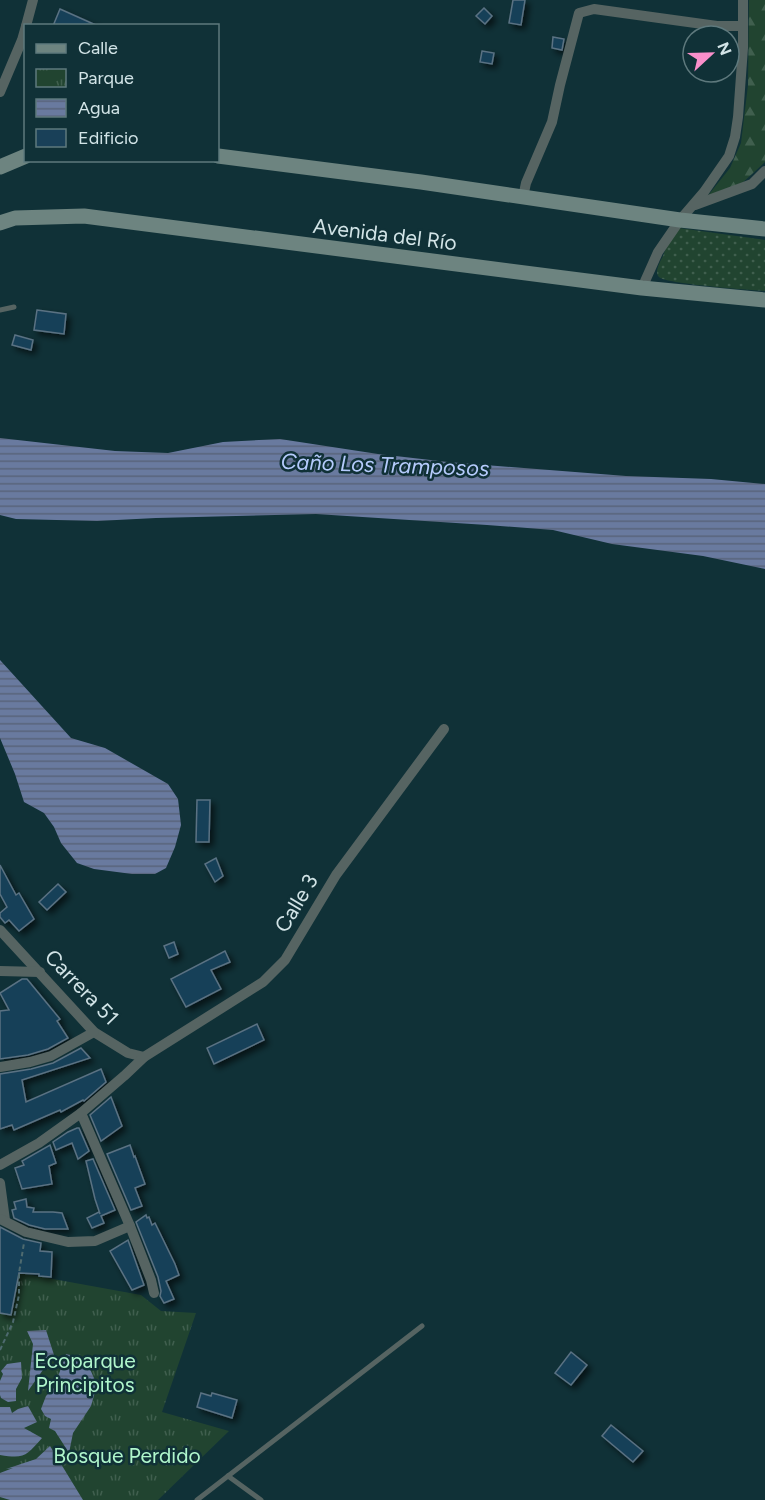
<svg xmlns="http://www.w3.org/2000/svg" width="765" height="1500" viewBox="0 0 765 1500" font-family="Figtree,sans-serif">
<style>
.grass{fill:url(#grass-dots)}
.forest{fill:url(#forest-firs)}
.park{fill:url(#park-tufts)}
.water{fill:url(#water-rules)}
.building{fill:#194058;stroke:#5a7283;stroke-width:1.5;filter:url(#shadow)}
.lines{fill:none;stroke-linecap:round;stroke-linejoin:round}
.path{stroke:#4e6a6f;stroke-width:2;stroke-dasharray:4.5 3;stroke-linecap:butt}
.lane{stroke:#566462;stroke-width:5}
.street{stroke:#566462;stroke-width:10}
.secondary{stroke:#6d8480;stroke-width:15}
.labels{text-anchor:middle;dominant-baseline:central;stroke-width:5;stroke-linejoin:round;paint-order:stroke}
.street-label{font-size:21px;fill:#d2e4e7;stroke:#103137}
.park-label{font-size:21px;fill:#b0f6cc;stroke:#103137}
.water-label{font-size:22px;font-style:italic;fill:#b5cbfc;stroke:#103137}
</style>
<defs>
<pattern id="grass-dots" width="8" height="8" patternUnits="userSpaceOnUse" patternTransform="scale(1.5)"><rect width="8" height="8" fill="#214430"/><path d="M2 2h.1M6 6h.1" fill="none" stroke="#405f4e" stroke-width="1.8" stroke-linecap="round"/></pattern>
<pattern id="forest-firs" width="22" height="20" patternUnits="userSpaceOnUse" patternTransform="scale(1.5)"><rect width="22" height="20" fill="#214430"/><path d="M5 1l3.5 6h-7zM16 11l3.5 6h-7z" fill="#405f4e"/></pattern>
<pattern id="park-tufts" width="24" height="20" patternUnits="userSpaceOnUse" patternTransform="scale(1.5)"><rect width="24" height="20" fill="#214430"/><path d="M3 7l-1-3M5 7V3M7 7l1-3M15 17l-1-3M17 17v-4M19 17l1-3" fill="none" stroke="#405f4e"/></pattern>
<pattern id="water-rules" width="6" height="5" patternUnits="userSpaceOnUse" patternTransform="scale(1.5)"><rect width="6" height="5" fill="#697a9f"/><path d="M0 2.5h6" fill="none" stroke="#58647b"/></pattern>
<filter id="shadow"><feDropShadow dx="4" dy="4" stdDeviation="3" flood-color="#0009"/></filter>
</defs>
<rect width="100%" height="100%" fill="#103137"/>
<path class="grass" d="M679,228L765,240V291C750,290 666,284 659,277C654,272 660,262 663,256C667,246 670,235 679,228Z"/>
<polygon class="forest" points="749,0 765,0 765,162 740,185 706,198 730,168 741,143 748,85"/>
<polygon class="park" points="0,1271 20,1273 141,1295 161,1311 196,1313 162,1412 229,1431 158,1500 0,1500"/>
<g class="water">
<polygon points="0,438 115,451 168,453 223,442 280,439 378,454 448,462 626,476 711,479 765,484 765,569 703,556 612,544 553,530 487,525 316,514 156,518 97,521 16,519 0,515"/>
<polygon points="0,660 71,738 105,748 168,784 178,799 181,825 175,847 166,868 155,874 132,874 94,869 77,863 61,843 54,827 44,813 24,802 15,774 0,738"/>
<polygon points="46,1330 55,1358 45,1367 28,1391 33,1344 27,1331"/>
<polygon points="66,1354 83,1358 90,1369 97,1385 91,1406 73,1433 69,1453 55,1431 49,1428 51,1419 45,1416 41,1409 46,1396 54,1388"/>
<polygon points="21,1362 22,1378 16,1389 16,1401 8,1402 1,1398 0,1395 0,1381 3,1374 1,1371 7,1364"/>
<path d="M28,1406L37,1422L24,1428L42,1438C26,1456 25,1459 0,1455V1407H10L12,1413L18,1409Z"/>
<polygon points="50,1446 83,1500 10,1500 0,1497 0,1473 13,1468 6,1469 36,1459"/>
</g>
<g class="building">
<polygon points="513,0 525,0 521,25 509,23"/>
<polygon points="484,8 492,16 485,24 476,16"/>
<polygon points="60,9 98,26 53,26"/>
<polygon points="553,37 564,39 562,50 552,48"/>
<polygon points="482,51 494,53 492,64 480,62"/>
<polygon points="37,310 66,314 64,334 34,330"/>
<polygon points="15,335 33,340 31,350 12,345"/>
<polygon points="197,800 210,800 209,842 196,842"/>
<polygon points="216,858 223,876 215,882 205,864"/>
<polygon points="0,865 16,895 19,893 34,919 19,931 9,920 5,923 0,917 0,913 7,907 0,894"/>
<polygon points="58,884 66,892 47,910 39,902"/>
<polygon points="174,942 178,954 169,958 164,946"/>
<polygon points="225,951 230,962 211,970 221,989 186,1007 171,979"/>
<polygon points="22,979 27,979 60,1019 57,1021 68,1038 48,1049 28,1055 0,1059 0,1011 9,1010 0,993"/>
<polygon points="257,1024 264,1040 214,1064 207,1048"/>
<polygon points="81,1048 90,1058 22,1080 26,1102 101,1069 106,1082 84,1101 83,1100 61,1112 60,1110 14,1130 12,1125 0,1129 0,1074 31,1069 53,1063"/>
<polygon points="111,1097 122,1126 101,1141 90,1115"/>
<polygon points="77,1128 79,1128 89,1151 78,1159 72,1143 56,1150 53,1142 68,1132"/>
<polygon points="50,1145 56,1163 49,1166 52,1184 22,1189 15,1168 24,1165 22,1161"/>
<polygon points="130,1145 134,1157 135,1156 145,1184 135,1188 142,1206 131,1210 107,1154"/>
<polygon points="93,1159 115,1210 101,1216 104,1223 92,1228 87,1218 99,1212 100,1214 95,1199 86,1161"/>
<polygon points="26,1199 27,1207 34,1208 33,1212 53,1212 62,1213 68,1229 45,1229 29,1225 14,1218 12,1210 16,1209 14,1202"/>
<polygon points="146,1215 147,1218 149,1217 152,1225 155,1223 175,1264 179,1275 166,1281 174,1299 164,1303 160,1296 161,1291 158,1277 136,1222"/>
<polygon points="0,1227 23,1239 41,1243 40,1251 52,1252 51,1277 39,1276 39,1274 19,1273 11,1315 0,1313"/>
<polygon points="128,1240 144,1285 132,1290 110,1251"/>
<polygon points="571,1352 587,1365 571,1385 555,1373"/>
<polygon points="201,1393 211,1396 212,1393 237,1400 232,1418 197,1407"/>
<polygon points="611,1425 643,1451 633,1462 602,1436"/>
</g>
<g class="lines">
<polyline class="path" points="0,1350 13,1322 19,1295 19,1273 24,1243"/>
<g class="lane">
<polyline points="0,310 14,307"/>
<polyline points="228,1476 261,1500"/>
<polyline points="197,1500 422,1326"/>
</g>
<g class="street">
<polyline points="26,26 33,0"/>
<polyline points="0,92 22,40 26,26"/>
<polyline points="523,197 526,183 552,122 560,85 579,13 594,9 717,26 743,26"/>
<polyline points="695,205 752,184 765,171"/>
<polyline points="642,288 658,252 680,220 704,192 729,156 735,137 738,117 743,48 743,0"/>
<polyline points="0,930 94,1032 128,1053 144,1057"/>
<polyline points="0,971 40,972"/>
<polyline points="0,1067 30,1062 51,1056 94,1032"/>
<polyline points="81,1113 130,1226 151,1280 154,1293"/>
<polyline points="0,1165 39,1143 81,1113 124,1076 144,1057 263,982 285,960 336,875 444,729"/>
<polyline points="0,1183 5,1220"/>
<polyline points="0,1219 26,1232 68,1242 95,1241 130,1226"/>
</g>
<g class="secondary">
<polyline points="218,156 421,182 680,220 765,229"/>
<polyline points="0,167 26,156"/>
<polyline points="0,223 15,218 84,216 642,288 765,300"/>
</g>
</g>
<g class="labels">
<g class="street-label">
<text transform="translate(385 234) rotate(7)">Avenida del Río</text>
<text transform="translate(296 903) rotate(-59)">Calle 3</text>
<text transform="translate(82 987) rotate(46)">Carrera 51</text>
</g>
<g class="park-label">
<text x="85" y="1360">Ecoparque<tspan x="85" dy="24">Principitos</tspan></text>
<text x="127" y="1455">Bosque Perdido</text>
</g>
<g class="water-label">
<text transform="translate(385 465) rotate(2)">Caño Los Tramposos</text>
</g>
</g>
<rect x="24" y="24" width="195" height="138" fill="#103137" stroke="#5e797d" stroke-width="1.5"/>
<rect x="36" y="44" width="30" height="9" fill="#6d8480" stroke="#5e797d" stroke-width="1.5"/>
<text x="78" y="54" font-size="18" fill="#d2e4e7">Calle</text>
<rect x="36" y="69" width="30" height="18" fill="url(#park-tufts)" stroke="#5e797d" stroke-width="1.5"/>
<text x="78" y="84" font-size="18" fill="#d2e4e7">Parque</text>
<rect x="36" y="99" width="30" height="18" fill="url(#water-rules)" stroke="#5e797d" stroke-width="1.5"/>
<text x="78" y="114" font-size="18" fill="#d2e4e7">Agua</text>
<rect x="36" y="129" width="30" height="18" fill="#194058" stroke="#5e797d" stroke-width="1.5"/>
<text x="78" y="144" font-size="18" fill="#d2e4e7">Edificio</text>
<g transform="translate(711 54) rotate(68)"><circle r="28" fill="#103137" stroke="#5e797d" stroke-width="1.5"/>
<path d="M0-4.5L10 22L0 15L-10 22Z" fill="#f98fca"/>
<text y="-9" font-size="16" font-weight="bold" text-anchor="middle" fill="#d2e4e7">N</text>
</g>
</svg>
